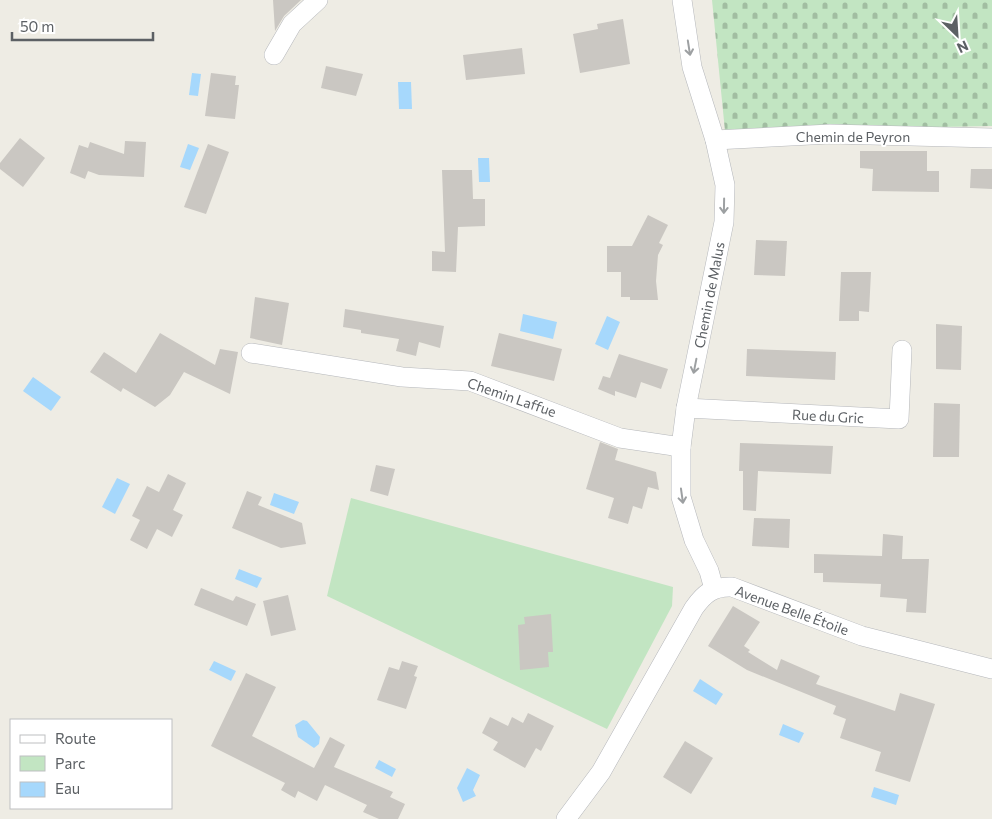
<svg xmlns="http://www.w3.org/2000/svg" width="992" height="819" viewBox="0 0 992 819" font-family="Commissioner,sans-serif">
<style>
.green{fill:#c2e5c2}
.cemetery{fill:url(#cemetery-stones)}
.water{fill:#a6d8fc}
.building{fill:#cac7c2}
.lines{fill:none;stroke-linecap:round;stroke-linejoin:round}
.minor-casing{stroke:#b5b7bb;stroke-width:20}
.minor{stroke:#fff;stroke-width:19}
.oneway{stroke:#9da0a2}
.labels{text-anchor:middle;dominant-baseline:central;stroke-width:4;stroke-linejoin:round;paint-order:stroke}
.street-label{font-size:14px;fill:#5c6064;stroke:#fff}
</style>
<defs>
<pattern id="cemetery-stones" width="16" height="16" patternUnits="userSpaceOnUse" patternTransform="scale(1.25)"><rect width="16" height="16" fill="#c2e5c2"/><path d="M2 7V4a2 2 0 0 1 4 0v3zM10 15v-3a2 2 0 0 1 4 0v3z" fill="#a1bda1"/></pattern>
</defs>
<rect width="100%" height="100%" fill="#eeece4"/>
<polygon class="green" points="351,498 673,587 672,606 607,729 327,596"/>
<polygon class="cemetery" points="712,0 992,0 992,126 725,131"/>
<g class="water">
<polygon points="192,73 201,74 198,96 189,95"/>
<polygon points="398,82 411,82 412,109 399,109"/>
<polygon points="188,144 199,148 190,170 180,167"/>
<polygon points="478,158 489,158 490,182 479,182"/>
<polygon points="523,314 557,322 553,339 520,331"/>
<polygon points="607,316 620,322 608,350 595,344"/>
<polygon points="33,377 61,397 51,411 23,391"/>
<polygon points="117,478 130,484 115,514 102,507"/>
<polygon points="274,493 299,502 294,514 270,505"/>
<polygon points="239,569 262,578 257,588 235,579"/>
<polygon points="214,661 236,671 231,681 209,670"/>
<polygon points="700,679 723,694 716,705 693,691"/>
<polygon points="303,720 307,721 320,737 319,744 314,748 298,737 295,725"/>
<polygon points="783,724 804,733 799,743 779,735"/>
<polygon points="379,760 396,769 392,777 375,768"/>
<polygon points="467,768 480,775 473,790 476,796 463,802 457,788"/>
<polygon points="874,787 899,795 896,805 871,797"/>
</g>
<g class="building">
<polygon points="273,0 301,0 284,16 275,31"/>
<polygon points="623,19 630,64 580,73 573,34 598,29 597,24"/>
<polygon points="522,48 525,74 466,80 463,55"/>
<polygon points="326,66 363,74 356,96 321,88"/>
<polygon points="211,73 236,76 235,85 239,85 235,119 205,116"/>
<polygon points="20,138 45,158 23,187 0,169 0,163"/>
<polygon points="125,141 146,142 144,177 99,175 88,171 85,179 70,173 79,145 88,148 90,142 124,154"/>
<polygon points="208,144 229,152 206,214 184,207"/>
<polygon points="860,151 927,151 927,171 939,171 939,192 872,191 873,169 860,168"/>
<polygon points="971,169 992,169 992,189 970,188"/>
<polygon points="442,170 472,170 473,199 485,199 485,226 458,227 456,272 432,271 432,251 445,252"/>
<polygon points="648,215 668,225 659,243 663,245 658,255 656,281 658,300 630,300 630,297 621,297 621,272 607,272 607,246 632,246"/>
<polygon points="756,240 787,241 785,276 754,275"/>
<polygon points="841,272 871,272 869,312 859,311 859,321 839,321"/>
<polygon points="255,297 289,303 282,345 250,338"/>
<polygon points="345,309 444,326 440,348 419,342 416,356 396,351 399,339 361,333 361,330 343,327"/>
<polygon points="936,324 962,326 961,370 936,369"/>
<polygon points="160,333 215,365 220,349 238,352 230,394 184,372 170,395 155,407 123,388 121,392 90,372 104,352 136,373"/>
<polygon points="499,333 562,349 554,381 491,366"/>
<polygon points="747,349 836,352 835,380 746,376"/>
<polygon points="619,354 668,369 661,389 641,382 636,398 615,391 615,396 598,389 603,376 610,378"/>
<polygon points="934,403 960,404 959,457 933,457"/>
<polygon points="600,442 618,449 615,460 656,472 659,490 648,487 642,509 633,506 628,524 608,518 614,498 586,489"/>
<polygon points="740,443 833,446 831,474 758,471 756,511 743,510 743,471 739,471"/>
<polygon points="376,465 395,469 388,496 370,491"/>
<polygon points="168,474 186,483 173,510 183,515 172,537 157,529 147,549 130,540 140,520 132,516 147,486 159,492"/>
<polygon points="247,491 262,497 258,505 302,523 306,544 281,548 232,528"/>
<polygon points="754,518 790,519 789,548 752,546"/>
<polygon points="883,534 903,536 902,559 929,559 926,613 906,612 907,599 880,597 881,584 823,582 823,573 814,573 814,554 882,556"/>
<polygon points="201,588 233,601 236,596 256,604 247,626 194,605"/>
<polygon points="288,595 296,630 271,636 263,601"/>
<polygon points="733,606 760,622 744,646 750,650 748,652 777,670 781,659 820,676 816,684 895,711 900,693 935,704 910,782 875,771 881,752 840,738 846,719 833,714 836,706 747,670 708,646"/>
<polygon points="551,614 553,652 548,652 549,667 520,670 518,625 525,624 524,617"/>
<polygon points="402,661 418,666 414,676 417,677 406,709 377,700 389,667 399,670"/>
<polygon points="246,673 276,687 252,736 314,768 330,737 345,745 334,767 393,792 390,797 405,804 398,819 379,819 363,812 367,805 325,785 317,801 298,791 295,798 281,790 285,783 211,746"/>
<polygon points="528,713 554,726 541,751 536,748 525,768 493,750 498,742 482,733 490,717 508,726 512,717 523,723"/>
<polygon points="685,741 713,758 691,794 663,777"/>
</g>
<g class="lines">
<defs>
<g id="minor">
<polyline points="682,0 692,67 715,140 725,185 724,222 686,408 681,447 681,497 694,540 709,571 714,589"/>
<polyline points="274,55 292,24 318,0"/>
<polyline points="715,140 830,134 992,138"/>
<polyline points="251,353 402,377 470,381 620,438 681,447"/>
<polyline points="686,408 899,419 902,350"/>
<path d="M566,819L601,772L694,608C704,594 713,586 732,587L862,636L992,669"/>
</g>
</defs>
<use href="#minor" class="minor-casing"/>
<use href="#minor" class="minor"/>
</g>
<defs><path id="oneway-shaft" d="M-6 0H5M1.5-3L5.5 0L1.5 3" fill="none" stroke-width="1.6" stroke-linecap="round" stroke-linejoin="round" transform="scale(1.25)"/></defs>
<g class="oneway">
<use href="#oneway-shaft" transform="translate(689 48) rotate(81)"/>
<use href="#oneway-shaft" transform="translate(724 206) rotate(91)"/>
<use href="#oneway-shaft" transform="translate(695 366) rotate(101)"/>
<use href="#oneway-shaft" transform="translate(682 496) rotate(82)"/>
</g>
<g class="labels">
<g class="street-label">
<text x="853" y="136">Chemin de Peyron</text>
<text transform="translate(709 295) rotate(-79)">Chemin de Malus</text>
<text transform="translate(512 397) rotate(19)">Chemin Laffue</text>
<text transform="translate(828 416) rotate(3)">Rue du Gric</text>
<text transform="translate(792 610) rotate(20)">Avenue Belle Étoile</text>
</g>
</g>
<rect x="10" y="719" width="162" height="90" fill="#ffffff" stroke="#bebfc1"/>
<rect x="20" y="735" width="25" height="8" fill="#ffffff" stroke="#bebfc1"/>
<text x="55" y="744" font-size="15" fill="#5c6064">Route</text>
<rect x="20" y="756" width="25" height="15" fill="#c2e5c2" stroke="#bebfc1"/>
<text x="55" y="769" font-size="15" fill="#5c6064">Parc</text>
<rect x="20" y="782" width="25" height="15" fill="#a6d8fc" stroke="#bebfc1"/>
<text x="55" y="794" font-size="15" fill="#5c6064">Eau</text>
<g transform="translate(957 35) rotate(155)" stroke="#ffffff" stroke-width="4" paint-order="stroke">
<path d="M0-4L9 19L0 12L-9 19Z" fill="#5c6064"/>
<text y="-8" font-size="14" font-weight="bold" text-anchor="middle" fill="#5c6064">N</text>
</g>
<path d="M12 32v8h141v-8" fill="none" stroke="#5c6064" stroke-width="2.5"/>
<text x="20" y="32" font-size="15" fill="#5c6064" stroke="#ffffff" stroke-width="4" paint-order="stroke">50 m</text>
</svg>
